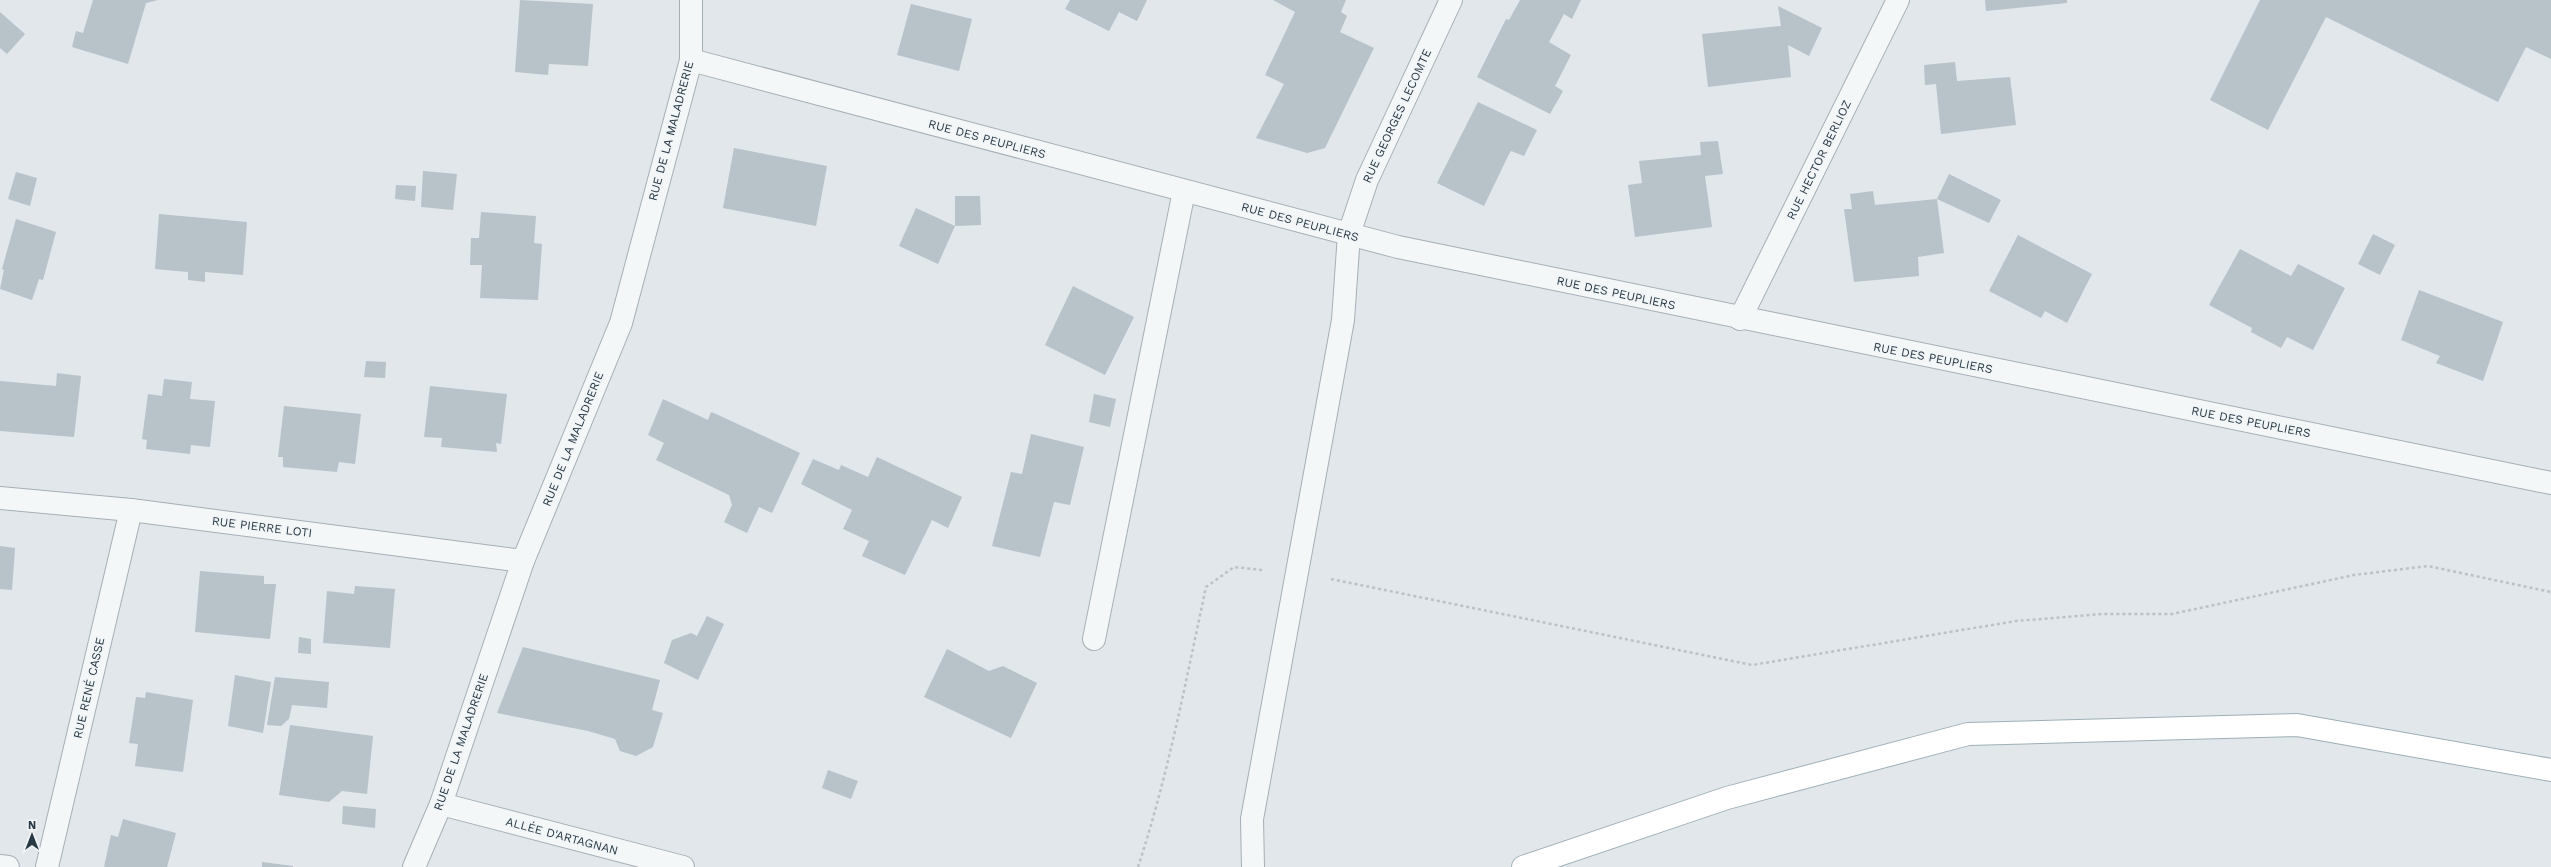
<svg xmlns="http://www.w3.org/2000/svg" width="2551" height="867" viewBox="0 0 2551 867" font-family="'Work Sans',sans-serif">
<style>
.building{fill:#b8c2c9}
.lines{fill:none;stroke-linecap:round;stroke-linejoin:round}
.minor-casing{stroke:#a6afb6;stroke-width:24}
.major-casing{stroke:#9fafb7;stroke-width:24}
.path{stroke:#bbc2c6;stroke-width:2.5;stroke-dasharray:3 3;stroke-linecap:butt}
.minor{stroke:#f4f7f8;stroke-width:22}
.major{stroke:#fff;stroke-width:22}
.labels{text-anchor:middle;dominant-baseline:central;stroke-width:3;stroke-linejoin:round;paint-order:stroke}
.street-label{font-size:12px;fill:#283944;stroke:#f1f5f8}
</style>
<rect width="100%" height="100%" fill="#e1e7eb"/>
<g class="building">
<polygon points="93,0 158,0 146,3 128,64 72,47 76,31 83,33"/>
<polygon points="520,0 593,4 588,66 549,64 548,75 515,72"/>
<polygon points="1070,0 1147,0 1137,21 1119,12 1109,31 1065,9"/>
<polygon points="1273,0 1346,0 1341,12 1347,16 1340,32 1374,48 1325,148 1307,153 1256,138 1284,84 1265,75 1295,12"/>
<polygon points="1520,0 1581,0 1572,19 1564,14 1549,42 1571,55 1555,86 1563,91 1550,114 1477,77 1506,19 1509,20"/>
<polygon points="1985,0 2067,0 2067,3 1986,11"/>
<polygon points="2260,0 2551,0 2551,59 2526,47 2498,102 2326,17 2268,130 2210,100"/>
<polygon points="911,4 972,19 959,71 897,55"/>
<polygon points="1778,6 1822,28 1809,56 1788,45 1791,77 1708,87 1702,34 1781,26"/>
<polygon points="0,12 25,34 7,54 0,48"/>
<polygon points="1955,62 1957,81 2010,77 2016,125 1941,134 1936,84 1925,85 1924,65"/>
<polygon points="1478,102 1537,130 1524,156 1511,151 1509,154 1484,206 1437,183"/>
<polygon points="1718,141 1723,174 1705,176 1712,227 1635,237 1628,185 1642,183 1639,161 1701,155 1700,142"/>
<polygon points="734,148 827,166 816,226 723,208"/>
<polygon points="423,171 457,174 453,210 421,207"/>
<polygon points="16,172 37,178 30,206 8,199"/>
<polygon points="1949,174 2001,200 1989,223 1937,199 1944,253 1918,257 1919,276 1854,282 1844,209 1852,209 1850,194 1873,191 1875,205 1937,199"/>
<polygon points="396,185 416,186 415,201 395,199"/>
<polygon points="955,196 980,196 981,225 955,226 938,264 899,246 916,208 955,226"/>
<polygon points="481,212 536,216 534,243 542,244 538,300 480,298 482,265 470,265 471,238 479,238"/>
<polygon points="159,214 247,222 243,275 205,272 205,282 188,280 188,272 155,269"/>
<polygon points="16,219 56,232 43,280 39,279 32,300 0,289 4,270 2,269"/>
<polygon points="2373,234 2395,245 2380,275 2358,264"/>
<polygon points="2018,235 2092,274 2067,323 2045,311 2041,318 1989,291"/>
<polygon points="2240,249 2291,276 2298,264 2345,288 2313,350 2287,337 2281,348 2251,332 2252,328 2209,305"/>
<polygon points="1073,286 1134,317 1105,375 1045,345"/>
<polygon points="2419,290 2503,322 2483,381 2436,363 2440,356 2401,340"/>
<polygon points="366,361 386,362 385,378 364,377"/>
<polygon points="57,373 81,376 74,437 0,431 0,381 56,386"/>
<polygon points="164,379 192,382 190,399 215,401 210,447 191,445 190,454 146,449 147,440 142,439 148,394 162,396"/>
<polygon points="430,386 507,394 501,444 496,443 497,452 441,447 442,438 424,437"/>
<polygon points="1094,394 1116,399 1110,427 1089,422"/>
<polygon points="663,399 708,420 711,412 716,414 800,453 772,513 759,507 747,533 724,522 732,505 729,495 656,460 664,443 648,435"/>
<polygon points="284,406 361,414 355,464 339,462 337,472 283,467 283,457 278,457"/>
<polygon points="1031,434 1084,447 1070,505 1054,502 1040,557 992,546 1011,472 1022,474"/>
<polygon points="877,457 962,497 948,528 932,520 905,575 862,556 869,541 843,529 852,510 801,484 813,459 839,470 841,465 868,477"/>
<polygon points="0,546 15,548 12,590 0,589"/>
<polygon points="200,571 264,576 264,584 276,584 270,639 195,632"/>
<polygon points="355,586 395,589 390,648 323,643 327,591 354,594"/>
<polygon points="707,616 724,624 698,680 664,663 672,640 691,633 697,636"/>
<polygon points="299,637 311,639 311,654 298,653"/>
<polygon points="523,647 660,680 652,710 663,713 653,747 636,756 620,751 615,739 588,731 497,713"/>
<polygon points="947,649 989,671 1003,666 1037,683 1011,738 924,697"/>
<polygon points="235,675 271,682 263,733 228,726"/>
<polygon points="275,677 329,682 327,708 292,705 289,719 281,726 267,725"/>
<polygon points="146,692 193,700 183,772 135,766 138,744 129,743 136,697 145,698"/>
<polygon points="290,725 373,736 367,794 342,791 329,802 279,795"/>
<polygon points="828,770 858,781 851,799 822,788"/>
<polygon points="343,806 376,809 375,828 342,824"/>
<polygon points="123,819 176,833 167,867 104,867 111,835 118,837"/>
<polygon points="262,862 293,866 293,867 262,867"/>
</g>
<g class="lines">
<defs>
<g id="minor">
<polyline points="691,60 1398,247 2551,483"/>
<polyline points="1740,319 1898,0"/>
<polyline points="0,498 131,510 523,561"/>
<polyline points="1094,639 1184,191"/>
<polyline points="441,804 683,867"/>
<polyline points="0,866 8,867"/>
<polyline points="47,867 131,510"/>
<polyline points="414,867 441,804 523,561 621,323 691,60 691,0"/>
<polyline points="1253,867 1252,819 1343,320 1349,234 1367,180 1451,0"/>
</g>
<polyline id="major" points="1523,867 1727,798 1968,734 2297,725 2551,770"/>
</defs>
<use href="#minor" class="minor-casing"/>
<use href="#major" class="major-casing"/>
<g class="path">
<polyline points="1331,579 1752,665 2016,621 2101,614 2172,614 2354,575 2428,566 2551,592"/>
<path d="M1138,867C1168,776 1186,680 1206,587L1234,567L1262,570"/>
</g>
<use href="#minor" class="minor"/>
<use href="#major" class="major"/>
</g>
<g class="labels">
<g class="street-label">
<text transform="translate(1397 116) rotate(-65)">RUE GEORGES LECOMTE</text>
<text transform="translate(671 131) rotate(-75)">RUE DE LA MALADRERIE</text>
<text transform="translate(987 139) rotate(15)">RUE DES PEUPLIERS</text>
<text transform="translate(1819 160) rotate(-64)">RUE HECTOR BERLIOZ</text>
<text transform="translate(1300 222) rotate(15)">RUE DES PEUPLIERS</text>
<text transform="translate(1616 293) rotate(12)">RUE DES PEUPLIERS</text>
<text transform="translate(1933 358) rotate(11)">RUE DES PEUPLIERS</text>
<text transform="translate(2251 422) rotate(11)">RUE DES PEUPLIERS</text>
<text transform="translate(573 439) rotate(-68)">RUE DE LA MALADRERIE</text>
<text transform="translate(262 527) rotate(7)">RUE PIERRE LOTI</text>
<text transform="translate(89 688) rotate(-77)">RUE RENÉ CASSE</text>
<text transform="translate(461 742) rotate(-71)">RUE DE LA MALADRERIE</text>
<text transform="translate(562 836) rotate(15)">ALLÉE D'ARTAGNAN</text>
</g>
</g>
<g transform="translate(32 835)" stroke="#f1f5f8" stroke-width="3" paint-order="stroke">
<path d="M0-3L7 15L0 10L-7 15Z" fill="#283944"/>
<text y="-6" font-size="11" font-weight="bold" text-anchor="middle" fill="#283944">N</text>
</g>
</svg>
